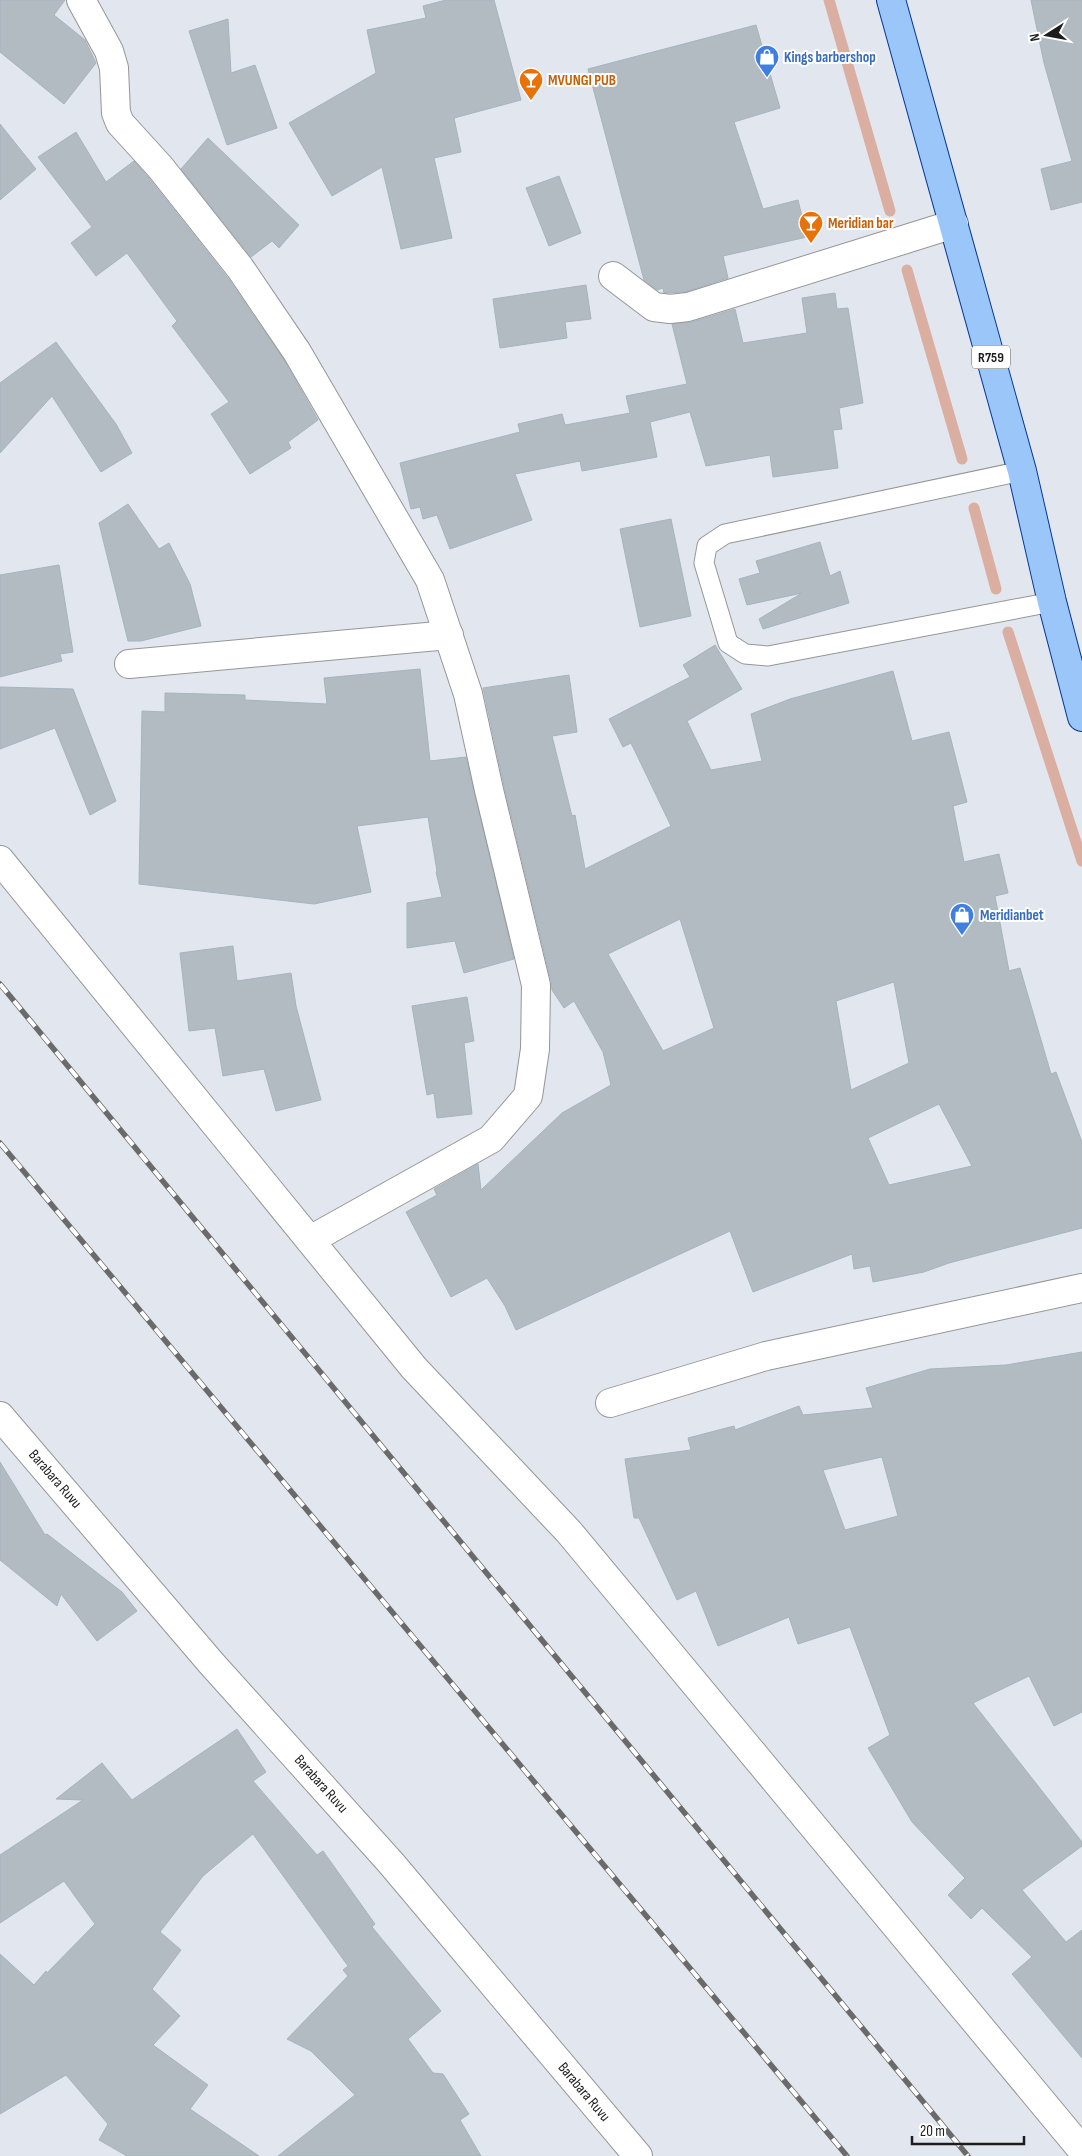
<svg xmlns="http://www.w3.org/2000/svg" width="1082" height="2156" viewBox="0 0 1082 2156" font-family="'Sofia Sans Condensed',sans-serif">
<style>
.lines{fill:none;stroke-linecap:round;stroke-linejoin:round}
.stream{stroke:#dbaea2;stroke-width:11}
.building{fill:#b2bbc2;stroke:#a5b4bf;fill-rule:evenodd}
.lane-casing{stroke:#969696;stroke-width:21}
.street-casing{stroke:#969696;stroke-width:30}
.primary-casing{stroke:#023693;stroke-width:30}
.lane{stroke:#fff;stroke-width:19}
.street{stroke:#fff;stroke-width:28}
.primary{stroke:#9ac6fa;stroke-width:28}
.rail-casing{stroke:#6a6a6a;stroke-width:5.5}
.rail{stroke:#fff;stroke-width:4;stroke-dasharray:11;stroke-linecap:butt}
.labels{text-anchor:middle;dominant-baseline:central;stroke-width:4;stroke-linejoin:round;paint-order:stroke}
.shield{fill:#fff;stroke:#606060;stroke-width:1}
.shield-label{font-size:14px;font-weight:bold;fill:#1c1c1c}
.shop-label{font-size:15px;font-weight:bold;fill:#366cbe;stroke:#fff;text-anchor:start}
.food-label{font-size:15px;font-weight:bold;fill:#c56008;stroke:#fff;text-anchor:start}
.street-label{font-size:15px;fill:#1c1c1c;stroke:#fff}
</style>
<rect width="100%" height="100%" fill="#e2e6ee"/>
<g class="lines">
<g class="stream">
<polyline points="829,0 890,211"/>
<polyline points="907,270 962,459"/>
<polyline points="974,508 996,589"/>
<polyline points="1008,632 1082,861"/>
</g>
</g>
<g class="building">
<polygon points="0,0 65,0 54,15 85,40 96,63 64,104 0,52"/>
<polygon points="446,0 494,0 521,100 454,118 461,152 434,158 452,238 401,249 382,167 332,196 289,123 376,73 367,30 426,18 423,6"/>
<polygon points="1031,0 1082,0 1082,202 1051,210 1041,169 1072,161 1044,63"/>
<polygon points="228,19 231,73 255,65 277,128 227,145 189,31"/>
<polygon points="756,25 780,108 734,122 763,209 798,200 807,237 723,256 728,278 685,292 664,293 663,288 657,290 644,280 588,69"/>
<polygon points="0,124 36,169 0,200"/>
<polygon points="76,132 106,182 134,161 148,177 227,277 284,360 318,420 288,442 291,448 250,474 211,414 229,402 172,326 177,321 127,253 96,276 71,243 92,227 38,157"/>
<polygon points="208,138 299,225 279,248 272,241 251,257 181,169"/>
<polygon points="559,176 581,233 549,246 526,188"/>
<polygon points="586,285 591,319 565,322 567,338 500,348 493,299"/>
<polygon points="835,293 837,309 848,308 863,403 839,408 842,429 833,430 838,468 773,477 770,455 706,466 690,412 650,422 657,457 582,471 580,461 515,474 532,520 450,549 437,515 423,519 420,507 411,509 400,463 520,432 518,424 562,414 565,425 630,413 626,396 687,384 672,324 692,322 735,309 743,343 807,333 802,298"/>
<polygon points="56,342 116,424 132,453 101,472 52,396 0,453 0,383"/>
<polygon points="128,504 159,549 169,543 190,584 201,626 141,641 128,641 99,523"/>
<polygon points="671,519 691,616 640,627 620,529"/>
<polygon points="820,542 830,576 840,571 849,603 763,629 759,619 802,593 747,605 739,579 760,573 756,561"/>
<polygon points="59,565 73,652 60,654 62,661 0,677 0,575"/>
<path d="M715,645L742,689L687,721L711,770L762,761L751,714L790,699L893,671L912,741L949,732L967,802L953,806L964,862L999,854L1008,893L995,896L1009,971L1020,968L1051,1074L1056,1072L1082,1142V1228L949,1263L924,1272L873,1282L870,1266L854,1269L852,1254L753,1292L730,1231L516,1330L505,1306L487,1278L451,1297L406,1212L437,1195L434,1189L478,1164L481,1190L562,1113L611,1085L603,1052L574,1001L564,1008L552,990L551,981L504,786L483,688L569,675L577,732L552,736L572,816L575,815L585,869L671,826L631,743L623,747L609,719L690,677L683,665ZM680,919L714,1028L663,1051L608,954ZM894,982L909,1063L851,1090L836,1001ZM939,1104L972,1166L889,1185L868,1138Z"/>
<polygon points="420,669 430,761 466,757 514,959 464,973 455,941 407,948 407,903 442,897 436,872 437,871 428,817 357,826 371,892 314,904 139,884 142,711 165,712 165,693 245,695 245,700 327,704 324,678"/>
<polygon points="0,687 73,689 116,801 90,815 55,728 0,749"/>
<polygon points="233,946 237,981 291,973 296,1006 321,1100 276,1111 264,1069 223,1076 215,1028 189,1031 180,953"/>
<polygon points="467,997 474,1041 464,1043 472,1114 437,1118 434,1093 427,1095 412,1006"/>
<path d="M1082,1352V1712L1054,1726L1029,1676L973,1703L1082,1842V1846L1022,1890L1066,1942L1082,1930V2058L1012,1974L1032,1957L982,1908L971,1919L948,1895L965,1878L912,1822L868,1748L890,1735L850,1627L798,1644L789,1617L718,1646L696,1591L677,1600L639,1518H634L625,1459L691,1450L688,1438L734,1426L735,1430L799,1406L803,1415L873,1408L866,1388L930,1369L1006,1365ZM882,1457L898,1516L845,1530L823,1470Z"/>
<polygon points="0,1462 45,1535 47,1534 122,1592 137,1611 97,1641 61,1594 57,1606 0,1560"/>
<polygon points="237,1729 266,1772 253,1781 317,1855 323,1851 375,1924 372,1927 441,2011 408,2039 433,2073 443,2074 469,2114 460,2120 481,2156 278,2156 355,2095 311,2051 287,2039 348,1976 343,1970 348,1966 253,1834 203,1876 160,1932 181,1950 152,1989 180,2016 153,2045 208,2085 190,2109 259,2156 127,2156 99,2140 108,2124 66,2075 0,2114 0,1954 34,1985 46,1971 47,1973 95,1924 64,1881 0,1923 0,1855 83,1800 56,1799 102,1763 132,1800"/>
</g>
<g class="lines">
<defs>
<polyline id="lane" points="1022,471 725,534 707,546 704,563 728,643 745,654 768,656 1052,602"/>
<g id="street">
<polyline points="81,0 109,51 114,68 116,113 120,123 160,167 240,268 297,352 430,580 468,694 489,790 536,985 535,1049 528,1096 491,1139 310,1240"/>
<polyline points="613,276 654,307 670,309 688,307 954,224"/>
<polyline points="129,664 449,635"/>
<polyline points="0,860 414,1368 569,1532 1082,2150"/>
<polyline points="610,1403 766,1356 1082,1288"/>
<polyline points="0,1416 212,1664 391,1863 638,2156"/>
</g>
<polyline id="primary" points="891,0 1022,471 1052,602 1082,717"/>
</defs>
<use href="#lane" class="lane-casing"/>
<use href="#street" class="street-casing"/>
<use href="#primary" class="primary-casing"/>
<use href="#lane" class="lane"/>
<use href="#street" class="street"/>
<use href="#primary" class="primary"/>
<defs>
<g id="rail">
<polyline points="0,984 968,2156"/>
<polyline points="0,1143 847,2156"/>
</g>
</defs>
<use href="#rail" class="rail-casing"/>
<use href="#rail" class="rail"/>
</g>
<defs>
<symbol id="shop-pin" viewBox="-11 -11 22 30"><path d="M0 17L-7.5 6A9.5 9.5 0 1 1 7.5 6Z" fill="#3f7fe0" stroke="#fff"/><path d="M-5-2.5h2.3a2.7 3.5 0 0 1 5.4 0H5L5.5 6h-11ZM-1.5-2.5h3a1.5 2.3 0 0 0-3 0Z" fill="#fff"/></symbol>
<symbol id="bar-pin" viewBox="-11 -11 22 30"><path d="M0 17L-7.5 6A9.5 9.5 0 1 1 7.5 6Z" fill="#e8710a" stroke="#fff"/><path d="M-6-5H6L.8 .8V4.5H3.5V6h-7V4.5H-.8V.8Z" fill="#fff"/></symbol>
</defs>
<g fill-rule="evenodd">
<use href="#shop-pin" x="753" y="43" width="28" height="38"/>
<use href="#bar-pin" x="517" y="66" width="28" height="38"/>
<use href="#bar-pin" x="797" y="209" width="28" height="38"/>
<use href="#shop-pin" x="948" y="901" width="28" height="38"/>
</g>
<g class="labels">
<rect class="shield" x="972" y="345.5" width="38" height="23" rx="4"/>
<g class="shield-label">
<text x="991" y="357">R759</text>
</g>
<g class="shop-label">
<text x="784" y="57">Kings barbershop</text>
<text x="980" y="915">Meridianbet</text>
</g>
<g class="food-label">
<text x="548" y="80">MVUNGI PUB</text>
<text x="828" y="223">Meridian bar</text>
</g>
<g class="street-label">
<text transform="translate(55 1479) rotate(49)">Barabara Ruvu</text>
<text transform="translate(321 1784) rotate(48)">Barabara Ruvu</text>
<text transform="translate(584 2092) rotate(50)">Barabara Ruvu</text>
</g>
</g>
<g transform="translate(1047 35) rotate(259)" stroke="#ffffff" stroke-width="4" paint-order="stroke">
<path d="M0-4L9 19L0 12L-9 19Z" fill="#1c1c1c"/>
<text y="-8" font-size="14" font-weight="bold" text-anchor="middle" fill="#1c1c1c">N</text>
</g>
<path d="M912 2136v8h112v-8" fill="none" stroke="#1c1c1c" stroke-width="2.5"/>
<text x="920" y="2136" font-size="15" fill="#1c1c1c" stroke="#ffffff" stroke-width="4" paint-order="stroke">20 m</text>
</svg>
